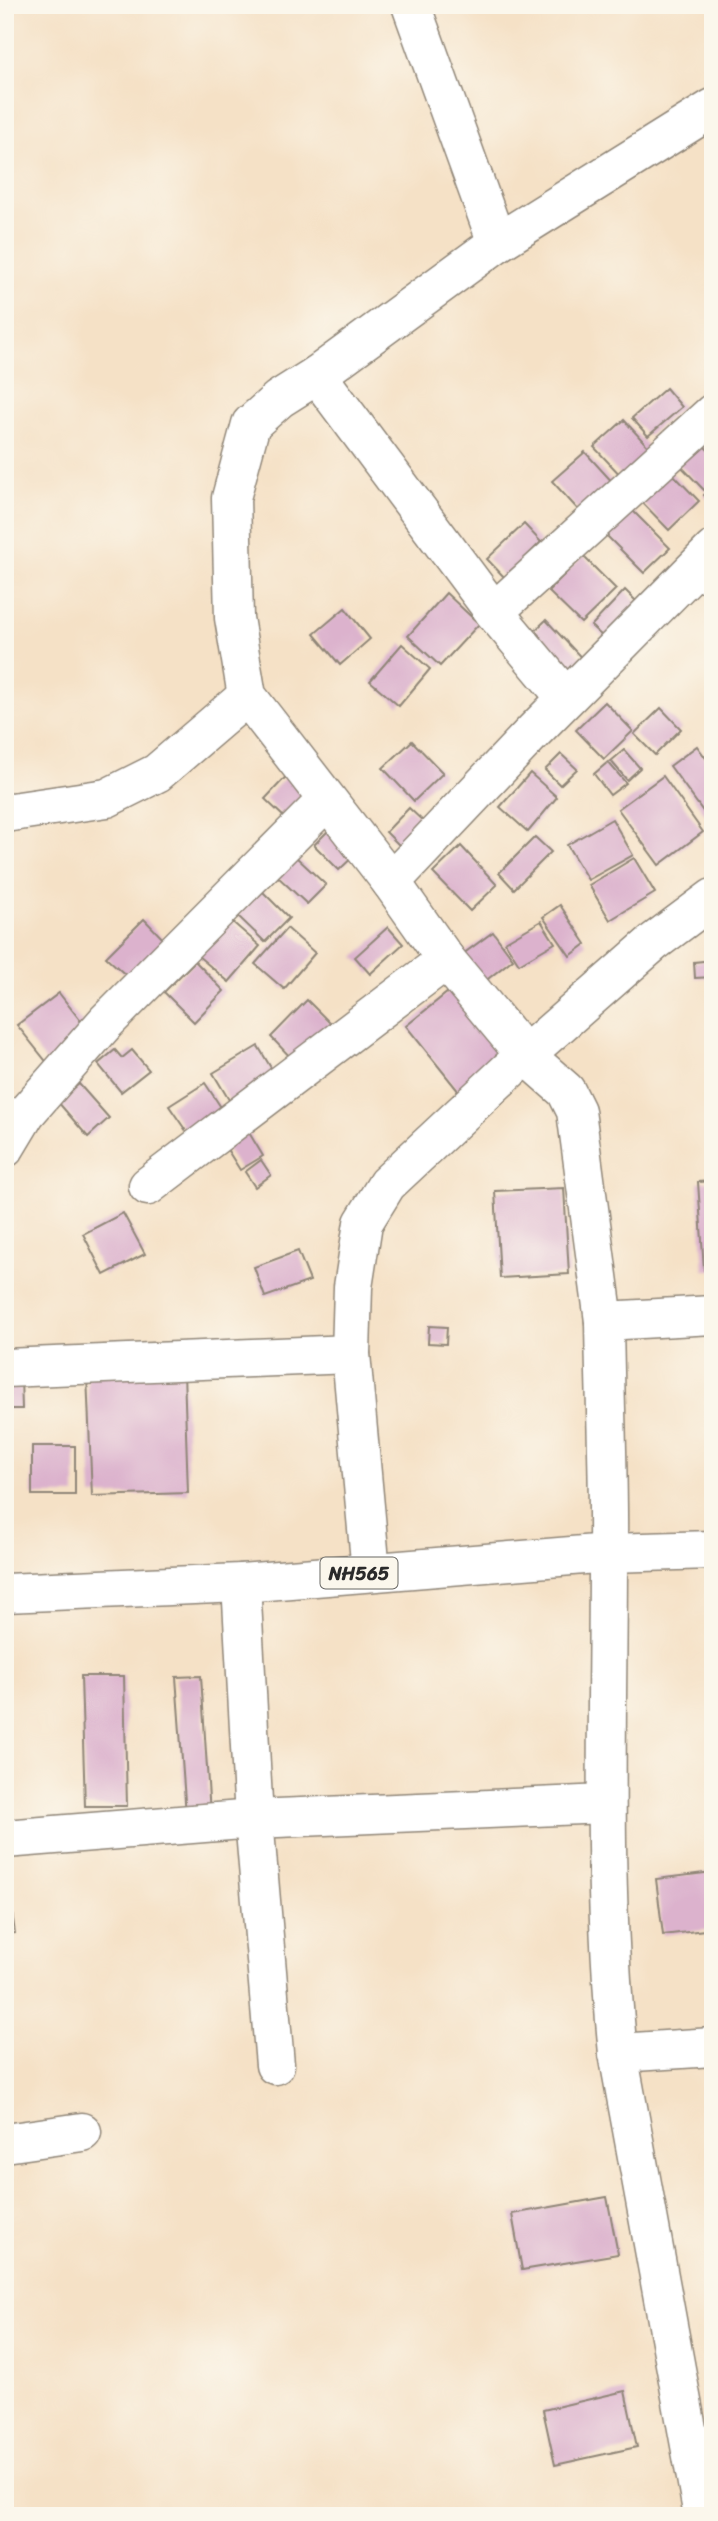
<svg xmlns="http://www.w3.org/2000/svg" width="718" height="2521" viewBox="0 0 718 2521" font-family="Sriracha,sans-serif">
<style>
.building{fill:#dcb2cd}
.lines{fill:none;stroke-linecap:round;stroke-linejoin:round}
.minor-casing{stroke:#908678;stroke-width:41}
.highway-casing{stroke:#908678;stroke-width:41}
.minor{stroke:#fff;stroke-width:38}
.highway{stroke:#fff;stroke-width:38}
.labels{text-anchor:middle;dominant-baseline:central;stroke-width:5;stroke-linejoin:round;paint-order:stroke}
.shield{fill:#fbf7ec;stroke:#696865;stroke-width:2}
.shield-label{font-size:19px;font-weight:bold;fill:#2b2b2b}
</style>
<rect width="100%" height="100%" fill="#fbf7ec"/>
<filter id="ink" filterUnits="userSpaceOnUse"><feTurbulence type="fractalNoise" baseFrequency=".0143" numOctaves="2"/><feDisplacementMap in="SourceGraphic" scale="14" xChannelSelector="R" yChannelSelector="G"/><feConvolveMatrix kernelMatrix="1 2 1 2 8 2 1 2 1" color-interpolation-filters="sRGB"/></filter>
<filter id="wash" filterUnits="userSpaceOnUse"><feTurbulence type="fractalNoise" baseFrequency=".00686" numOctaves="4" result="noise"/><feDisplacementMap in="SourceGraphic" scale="28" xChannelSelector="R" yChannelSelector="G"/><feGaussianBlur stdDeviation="1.57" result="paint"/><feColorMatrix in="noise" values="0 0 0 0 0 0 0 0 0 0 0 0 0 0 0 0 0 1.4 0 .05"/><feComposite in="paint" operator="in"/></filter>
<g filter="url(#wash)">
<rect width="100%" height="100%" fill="#f5e1c6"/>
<g id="blocks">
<g class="building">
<polygon points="666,388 682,407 648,436 632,418"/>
<polygon points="624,420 652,451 624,479 594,447"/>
<polygon points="699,441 713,455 713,482 704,490 677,462"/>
<polygon points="585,452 615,485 582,514 552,481"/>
<polygon points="668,469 699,501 669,530 638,498"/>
<polygon points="713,487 713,504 704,495"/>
<polygon points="630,508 670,548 644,573 604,533"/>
<polygon points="524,524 541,542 505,578 487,559"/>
<polygon points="583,556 616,589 581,623 548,591"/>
<polygon points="625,590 646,611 613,646 591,626"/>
<polygon points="446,593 479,624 440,666 408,636"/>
<polygon points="345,608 370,639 340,665 314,634"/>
<polygon points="546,620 589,666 569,685 527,638"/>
<polygon points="402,644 430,669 399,706 370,681"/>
<polygon points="605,702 633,731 604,759 576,730"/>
<polygon points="661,708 681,729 655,755 634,734"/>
<polygon points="412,741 443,773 414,801 383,768"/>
<polygon points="697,746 713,768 713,808 705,814 670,766"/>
<polygon points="624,750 640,768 627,780 611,761"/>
<polygon points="561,754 577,769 560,785 545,770"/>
<polygon points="608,762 626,783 610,795 594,774"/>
<polygon points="295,767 316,786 285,818 265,799"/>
<polygon points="530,773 557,797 528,832 500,807"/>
<polygon points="663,776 703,832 659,865 618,809"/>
<polygon points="409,808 425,823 401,847 386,832"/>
<polygon points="612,819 633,855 588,880 567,845"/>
<polygon points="335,824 360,850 339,870 314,845"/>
<polygon points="535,837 551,852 514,889 499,873"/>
<polygon points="461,846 497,885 470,911 433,873"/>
<polygon points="295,856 326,885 307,904 277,876"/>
<polygon points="634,858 655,893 610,920 589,885"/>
<polygon points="261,890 289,918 265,942 237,915"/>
<polygon points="560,905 586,944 570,956 543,917"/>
<polygon points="144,919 166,942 130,979 106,957"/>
<polygon points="229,919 260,946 229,982 198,956"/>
<polygon points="541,921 555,943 519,964 505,942"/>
<polygon points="388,927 403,944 370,974 355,957"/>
<polygon points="287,928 315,953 284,989 255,964"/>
<polygon points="493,932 513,959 484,982 463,954"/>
<polygon points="713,960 713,977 695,978 694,962"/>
<polygon points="195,961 224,991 194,1022 164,992"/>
<polygon points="453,988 507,1055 459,1092 406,1026"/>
<polygon points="59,993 90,1033 49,1065 17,1025"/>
<polygon points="307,1000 332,1025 296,1063 271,1037"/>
<polygon points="258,1046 277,1078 232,1105 213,1073"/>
<polygon points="115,1050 122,1058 132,1050 149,1070 121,1092 98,1064"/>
<polygon points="205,1083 228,1118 193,1141 169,1106"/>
<polygon points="79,1084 109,1118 88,1137 58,1102"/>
<polygon points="248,1131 263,1156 240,1170 225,1146"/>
<polygon points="261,1160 271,1175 255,1187 245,1172"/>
<polygon points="713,1181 713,1270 704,1270 698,1182"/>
<polygon points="564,1188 569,1274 500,1278 495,1191"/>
<polygon points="123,1213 145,1254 104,1275 83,1234"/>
<polygon points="298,1251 310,1281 265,1297 254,1267"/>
<polygon points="429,1326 447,1327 446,1344 428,1343"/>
<polygon points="184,1372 188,1493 92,1496 87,1375"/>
<polygon points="21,1377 22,1409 5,1409 5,1378"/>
<rect x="32" y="1446" width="43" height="49"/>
<polygon points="81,1676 124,1676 127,1806 85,1806"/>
<polygon points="201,1676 210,1814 186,1815 176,1677"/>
<polygon points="713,1872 713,1929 663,1935 656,1879"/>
<polygon points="11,1905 15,1933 5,1934 5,1906"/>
<polygon points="607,2197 618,2254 522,2270 512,2214"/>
<polygon points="625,2391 637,2447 555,2465 543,2410"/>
</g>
</g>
</g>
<g filter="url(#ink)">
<use href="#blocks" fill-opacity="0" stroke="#908678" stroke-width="2"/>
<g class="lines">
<defs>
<g id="minor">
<polyline points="411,5 497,243 713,108"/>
<polyline points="317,375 494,612 713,413"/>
<polyline points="713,550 534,731 391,882 446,960 525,1055 654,942 713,898"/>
<polyline points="494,612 566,698"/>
<polyline points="5,813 107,798 157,773 247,696"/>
<polyline points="391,882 247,696 234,618 231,498 251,424 279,399 317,375 497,243"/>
<polyline points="5,1148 26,1113 106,1022 327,800"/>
<polyline points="148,1186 446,960"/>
<path d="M604,1321C605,1399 609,1477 608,1555C608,1721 601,1887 618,2053L703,2516"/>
<polyline points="5,1368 351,1354"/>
<polyline points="371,1572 351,1354 353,1287 363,1223 387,1184 525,1055 566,1091 576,1111 604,1321 713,1315"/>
<polyline points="241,1583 254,1819 275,2065"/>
<polyline points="5,1839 254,1819 605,1804"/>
<polyline points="618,2053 713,2047"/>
<polyline points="5,2143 82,2132"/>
</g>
<polyline id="highway" points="5,1593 241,1583 608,1553 713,1550"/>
</defs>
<use href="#minor" class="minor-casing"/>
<use href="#highway" class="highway-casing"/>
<use href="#minor" class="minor"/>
<use href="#highway" class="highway"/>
</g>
</g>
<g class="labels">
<rect class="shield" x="320.5" y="1557.5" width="77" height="31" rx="5"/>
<g class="shield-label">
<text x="359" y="1573">NH565</text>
</g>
</g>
<rect width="718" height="2521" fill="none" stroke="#fbf7ec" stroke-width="28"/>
</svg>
